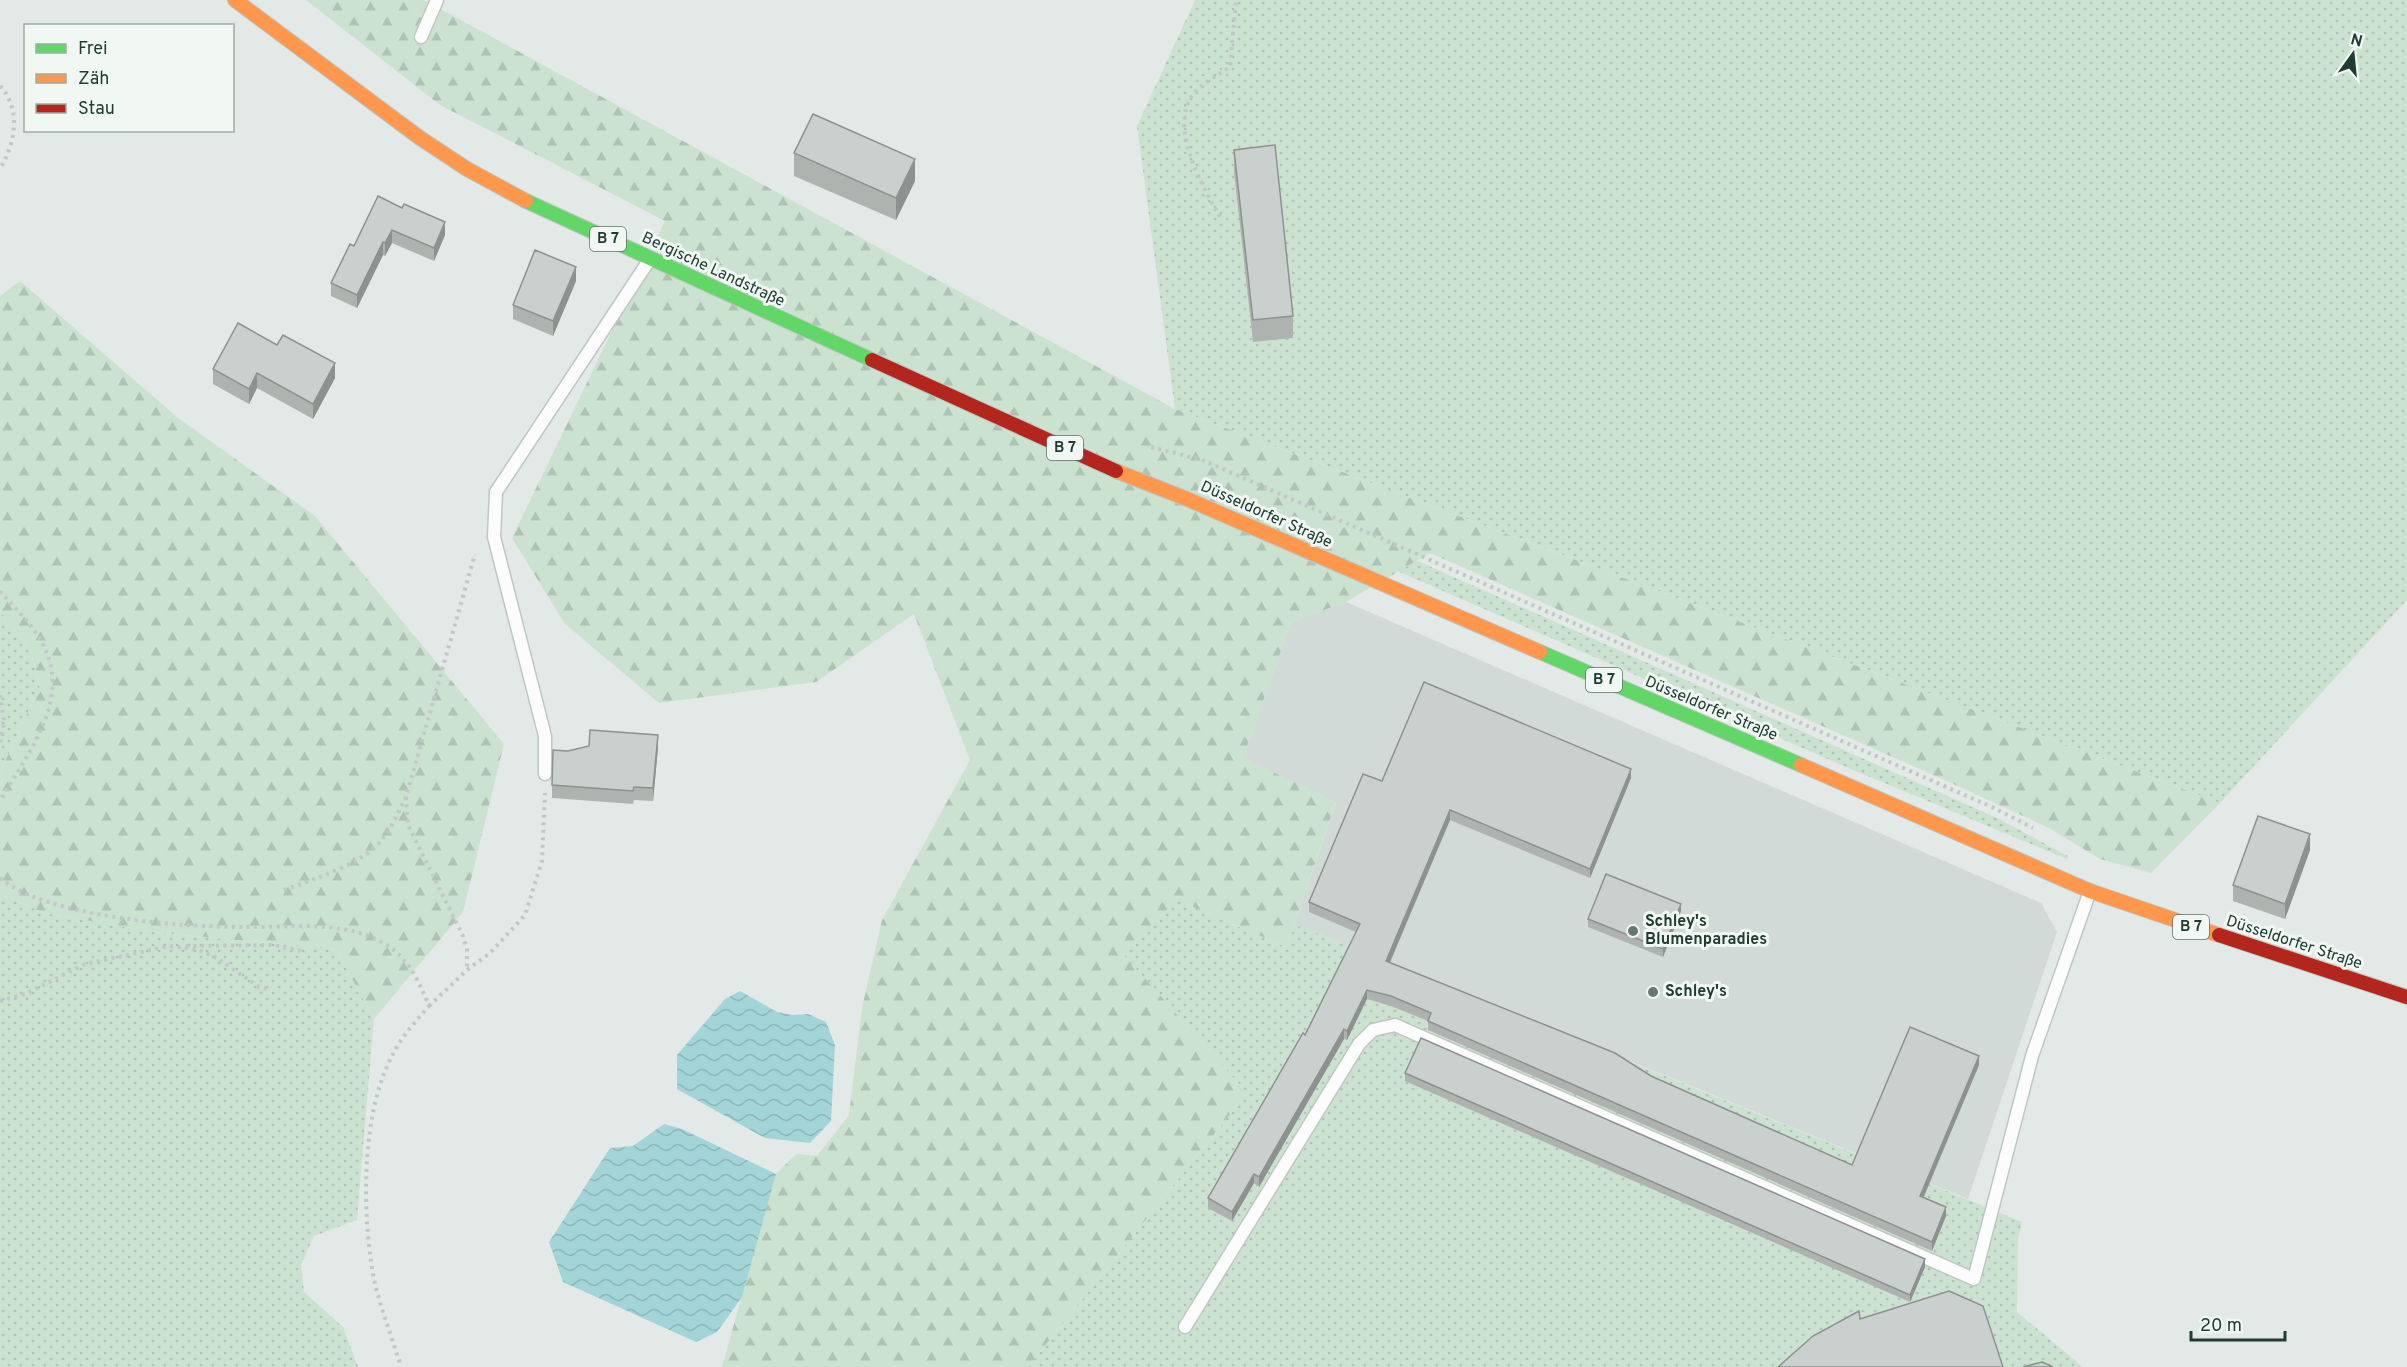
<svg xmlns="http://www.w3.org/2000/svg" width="2407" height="1367" viewBox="0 0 2407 1367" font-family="Overpass,sans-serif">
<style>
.built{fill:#d1dad6}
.grass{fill:url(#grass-dots)}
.forest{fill:url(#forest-firs)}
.water{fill:url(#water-waves)}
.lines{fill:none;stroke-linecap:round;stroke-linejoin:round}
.lane-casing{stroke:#c0c6c3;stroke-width:15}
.fast-casing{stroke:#bcc5c2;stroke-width:16}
.slow-casing{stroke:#bcc5c2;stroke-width:16}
.jam-casing{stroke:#bcc5c2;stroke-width:16}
.path{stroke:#c0c9c5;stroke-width:4;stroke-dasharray:3 4.5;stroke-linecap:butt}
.lane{stroke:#fbfcfb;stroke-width:12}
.fast{stroke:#63d668;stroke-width:14}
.slow{stroke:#ff974d;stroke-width:14}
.jam{stroke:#b3261e;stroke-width:14}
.wall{fill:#aeb3b0}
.shaded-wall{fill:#8d9290}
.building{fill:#cad0cd;stroke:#8d9290;stroke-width:1.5}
.poi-dot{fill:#657972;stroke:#f1f8f4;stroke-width:2}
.labels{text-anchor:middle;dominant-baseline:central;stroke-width:6;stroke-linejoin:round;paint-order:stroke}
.shield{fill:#f1f8f4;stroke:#5f746d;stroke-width:1.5}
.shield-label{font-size:15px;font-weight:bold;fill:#213c33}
.street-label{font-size:16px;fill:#213c33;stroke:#f1f8f4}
.poi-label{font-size:16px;font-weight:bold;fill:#213c33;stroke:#f1f8f4;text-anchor:start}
</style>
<defs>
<pattern id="grass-dots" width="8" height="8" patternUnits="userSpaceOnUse" patternTransform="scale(1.5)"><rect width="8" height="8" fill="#cce2d1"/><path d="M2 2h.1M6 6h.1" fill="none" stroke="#afc3b4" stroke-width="1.8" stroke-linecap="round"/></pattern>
<pattern id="forest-firs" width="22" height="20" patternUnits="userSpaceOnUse" patternTransform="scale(1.5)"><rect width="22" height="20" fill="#cce2d1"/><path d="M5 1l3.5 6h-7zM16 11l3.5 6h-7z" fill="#afc3b4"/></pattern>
<pattern id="water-waves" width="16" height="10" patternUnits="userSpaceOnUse" patternTransform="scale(1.5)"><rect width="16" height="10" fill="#a3d4d7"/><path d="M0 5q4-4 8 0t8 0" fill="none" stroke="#8cb7b9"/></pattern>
</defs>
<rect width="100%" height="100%" fill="#e3e9e6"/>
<polygon class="built" points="1346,602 2041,903 2057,932 1968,1199 1294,924 1336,803 1243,758 1291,622"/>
<g class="grass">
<polygon points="1195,0 2407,0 2407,600 2220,803 1175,409 1137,126"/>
<polygon points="1233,479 1997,818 2068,856 2067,859 1846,767 1235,500"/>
<polygon points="0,611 30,650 40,686 0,772"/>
<polygon points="0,894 45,913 160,933 336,949 374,1019 357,1220 314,1236 301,1265 304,1292 343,1327 358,1367 0,1367"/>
<polygon points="1177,900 1286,947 1294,924 2022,1222 2018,1238 2017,1312 2083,1367 1028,1367 1247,1093 1122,954"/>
</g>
<g class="forest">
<polygon points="306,0 424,0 1175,409 2220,803 2151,873 2100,859 2049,828 1949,782 1430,553 1346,602 1291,622 1243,758 1336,802 1286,947 1177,900 1123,954 1247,1093 1028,1367 722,1367 776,1174 796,1154 817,1156 849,1115 862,1008 882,920 970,760 914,614 816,682 659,703 565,624 512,538 665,221 440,105"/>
<polygon points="20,281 177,417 315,516 504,744 463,912 374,1019 336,949 160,933 45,913 0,894 0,772 40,686 30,650 0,611 0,296"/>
</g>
<g class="water">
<polygon points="740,991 777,1012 792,1015 808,1014 826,1022 835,1045 831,1121 810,1143 765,1138 677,1089 677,1055 725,999"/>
<polygon points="664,1124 682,1129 776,1174 742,1297 717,1332 696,1342 563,1282 549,1242 610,1148 633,1146"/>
</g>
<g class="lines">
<defs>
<g id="lane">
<polyline points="421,37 437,0"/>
<polyline points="545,774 545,736 494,537 496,492 650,259"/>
<polyline points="1185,1327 1359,1044 1373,1030 1395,1025 1974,1279 2032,1056 2090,891"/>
</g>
<g id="fast">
<polyline points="526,201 872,360"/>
<polyline points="1540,652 1801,765"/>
</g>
<g id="slow">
<polyline points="235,0 420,138 467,169 526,201"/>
<polyline points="1116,471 1187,499 1540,652"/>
<polyline points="1801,765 2090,891 2219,935"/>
</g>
<g id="jam">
<polyline points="872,360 1116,471"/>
<polyline points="2219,935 2407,997"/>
</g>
</defs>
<use href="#lane" class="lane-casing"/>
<use href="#fast" class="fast-casing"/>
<use href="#slow" class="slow-casing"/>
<use href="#jam" class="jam-casing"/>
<g class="path">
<path d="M0,86C22,110 15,143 0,169"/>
<path d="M1220,217C1202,185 1163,120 1199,88C1208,80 1220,74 1230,67L1236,0"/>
<polyline points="1151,447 1202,460 1255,483 1992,807 2033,828"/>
<path d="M0,591C12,605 26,618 36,633C78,693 30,749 0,801"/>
<polyline points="0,695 4,722 0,746"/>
<polyline points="406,797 408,825 463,936 467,950 467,970"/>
<path d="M0,878C46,917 181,927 242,927C288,928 344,919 385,944C409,958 419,982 429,1006C416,1021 402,1036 393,1054C363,1109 362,1199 371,1261C375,1296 391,1333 401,1367"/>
<path d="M284,890C314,879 364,864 383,838C393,826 399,810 406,797L475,554"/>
<polyline points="186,946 273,945 306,952"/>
<polyline points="0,1001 25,994 85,964 170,946 199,950 217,958 259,987 268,989"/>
<polyline points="429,1006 467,970 490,953 525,915 542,861 545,793"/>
</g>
<use href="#lane" class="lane"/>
<use href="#fast" class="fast"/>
<use href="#slow" class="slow"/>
<use href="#jam" class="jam"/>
</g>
<g class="wall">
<polygon points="1234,150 1293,316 1293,338 1253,342 1234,172"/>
<polygon points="794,153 915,181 896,220 794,176"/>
<polygon points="402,208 445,235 434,261 392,243 385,256 383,255 357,308 331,296 331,283 354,246"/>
<polygon points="576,281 553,336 513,319 513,305"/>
<polygon points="213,369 335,378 313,419 257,388 249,404 213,384"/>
<polygon points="658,748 653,801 634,800 633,804 552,798 552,785 568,751"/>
<polygon points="1631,778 1590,878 1450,820 1390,963 1651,1076 1852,1165 1979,1065 1924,1197 1946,1216 1932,1251 1428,1030 1428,1021 1391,1006 1367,999 1347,1040 1344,1039 1259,1187 1254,1183 1232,1221 1208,1208 1208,1198 1305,1035 1356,932 1309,912 1309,902 1382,781"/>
<polygon points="2310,850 2285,919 2233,901 2233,885"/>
<polygon points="1681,911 1663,957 1588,927 1588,919"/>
<polygon points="1405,1073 1925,1267 1910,1302 1405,1081"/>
</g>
<g class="shaded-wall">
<polygon points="915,159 915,181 896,220 896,198"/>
<polygon points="445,222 445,235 434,261 434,248"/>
<polygon points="392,230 392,243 385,256 385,243"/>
<polygon points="383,242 383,255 357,308 357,295"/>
<polygon points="576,267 576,281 553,336 553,321"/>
<polygon points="335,363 335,378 313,419 313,404"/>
<polygon points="257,373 257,388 249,404 249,389"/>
<polygon points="658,735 658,748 653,801 653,788"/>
<polygon points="1631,769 1631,778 1590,878 1590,869"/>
<polygon points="1450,810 1450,820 1386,971 1386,961"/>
<polygon points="2310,834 2310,850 2285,919 2285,904"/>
<polygon points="1681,904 1681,911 1663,957 1663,949"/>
<polygon points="1367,990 1367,999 1347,1040 1347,1031"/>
<polygon points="1344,1029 1344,1039 1259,1187 1259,1177"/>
<polygon points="1979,1056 1979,1065 1920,1205 1920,1196"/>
<polygon points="1254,1174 1254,1183 1232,1221 1232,1212"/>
<polygon points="1946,1207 1946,1216 1932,1251 1932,1242"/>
<polygon points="1925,1259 1925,1267 1910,1302 1910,1295"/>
</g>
<g class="building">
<polygon points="813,114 915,159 896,198 794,153"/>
<polygon points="1275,145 1293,316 1253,320 1234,150"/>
<polygon points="378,196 402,208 404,204 445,222 434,248 392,230 385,243 383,242 357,295 331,283 350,244 354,246"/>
<polygon points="535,250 576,267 553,321 513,305"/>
<polygon points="238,323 277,345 283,335 335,363 313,404 257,373 249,389 213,369"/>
<polygon points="1424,682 1631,769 1590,869 1450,810 1386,961 1615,1053 1651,1076 1852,1165 1910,1027 1979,1056 1920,1196 1946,1207 1932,1242 1428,1021 1431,1013 1391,996 1367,990 1347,1031 1344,1029 1259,1177 1254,1174 1232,1212 1208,1198 1303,1033 1305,1035 1360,924 1309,902 1363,774 1382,781"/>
<polygon points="590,730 658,735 653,788 634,787 633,791 552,785 553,750 568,751 589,746"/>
<polygon points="2258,816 2310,834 2285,904 2233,885"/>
<polygon points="1606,874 1681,904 1663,949 1588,919"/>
<polygon points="1421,1038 1925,1259 1910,1295 1405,1073"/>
<polygon points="1949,1291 1983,1306 2003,1367 1778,1367 1813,1336 1859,1311 1860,1319"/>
<polygon points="2042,1362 2053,1367 2023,1367"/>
</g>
<g class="poi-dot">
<circle cx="1633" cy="931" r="6"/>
<circle cx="1653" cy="992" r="6"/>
</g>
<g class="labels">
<g class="shield">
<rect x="590" y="227" width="36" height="24" rx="4.5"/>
<rect x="1047" y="436" width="36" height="24" rx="4.5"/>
<rect x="1586" y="668" width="36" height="24" rx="4.5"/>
<rect x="2173" y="915" width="36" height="24" rx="4.5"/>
</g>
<g class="shield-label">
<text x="608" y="239">B 7</text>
<text x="1065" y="448">B 7</text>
<text x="1604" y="680">B 7</text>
<text x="2191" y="927">B 7</text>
</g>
<g class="street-label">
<text transform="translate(713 270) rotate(25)">Bergische Landstraße</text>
<text transform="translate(1266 515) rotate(24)">Düsseldorfer Straße</text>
<text transform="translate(1711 709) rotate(23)">Düsseldorfer Straße</text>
<text transform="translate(2294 943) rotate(18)">Düsseldorfer Straße</text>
</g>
<g class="poi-label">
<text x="1645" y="922">Schley's<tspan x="1645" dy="18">Blumenparadies</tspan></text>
<text x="1665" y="992">Schley's</text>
</g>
</g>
<rect x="24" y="24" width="210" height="108" fill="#f1f8f4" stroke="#9eada7" stroke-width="1.5"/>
<rect x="36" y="44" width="30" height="9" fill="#63d668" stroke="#9eada7" stroke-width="1.5"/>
<text x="78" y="54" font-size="18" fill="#213c33">Frei</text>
<rect x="36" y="74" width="30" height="9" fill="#ff974d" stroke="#9eada7" stroke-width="1.5"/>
<text x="78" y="84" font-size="18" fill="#213c33">Zäh</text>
<rect x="36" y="104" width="30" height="9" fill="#b3261e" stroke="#9eada7" stroke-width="1.5"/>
<text x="78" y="114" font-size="18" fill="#213c33">Stau</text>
<g transform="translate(2353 54) rotate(15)" stroke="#f1f8f4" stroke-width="4.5" paint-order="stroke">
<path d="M0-4.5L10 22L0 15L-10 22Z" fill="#213c33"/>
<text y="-9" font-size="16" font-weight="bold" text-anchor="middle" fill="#213c33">N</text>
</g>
<path d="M2191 1331v9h94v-9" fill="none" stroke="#213c33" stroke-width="3"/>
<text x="2200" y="1331" font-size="18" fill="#213c33" stroke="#f1f8f4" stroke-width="4.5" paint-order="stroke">20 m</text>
</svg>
